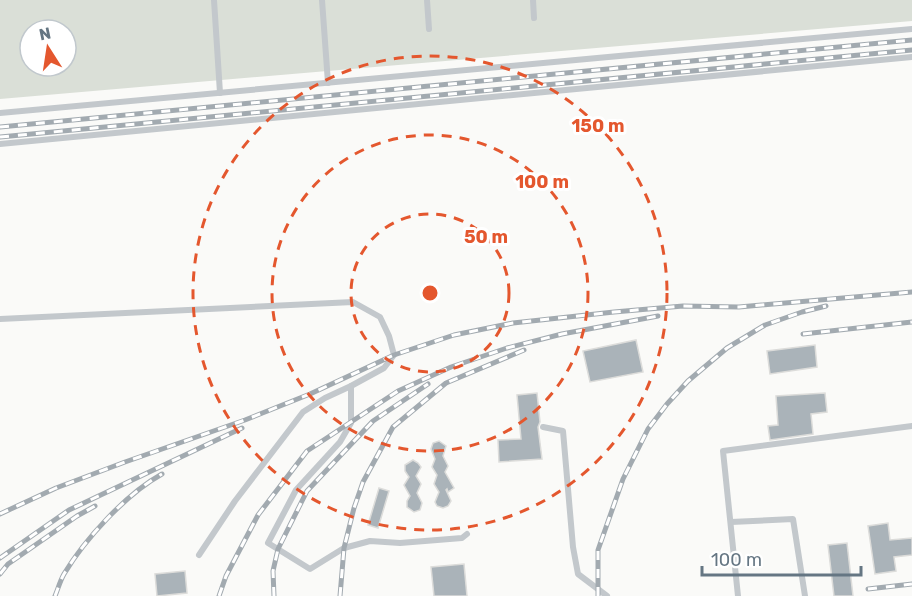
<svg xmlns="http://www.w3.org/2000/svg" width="912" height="596" viewBox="0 0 912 596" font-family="Rubik,sans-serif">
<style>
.green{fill:#dadfd7;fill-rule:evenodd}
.building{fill:#aab3b9;stroke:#dcdcda;stroke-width:1.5}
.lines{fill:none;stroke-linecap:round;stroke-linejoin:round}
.service{stroke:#c3c8cc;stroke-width:6}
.rail-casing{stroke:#a2aab0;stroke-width:5}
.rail{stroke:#fff;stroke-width:3;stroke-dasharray:9;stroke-linecap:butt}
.ring{fill:none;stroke:#e4572e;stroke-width:3;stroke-dasharray:10 8}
.centre{fill:#e4572e;stroke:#fff;stroke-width:3}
.ring-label{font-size:18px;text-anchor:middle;font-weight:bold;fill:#e4572e;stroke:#fff;stroke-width:6;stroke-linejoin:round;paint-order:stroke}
</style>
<rect width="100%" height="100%" fill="#fafaf8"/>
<path class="green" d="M0,0H912V21L0,99ZM30,30H66V66H30Z"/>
<g class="building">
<polygon points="636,340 643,372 590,382 583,351"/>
<polygon points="815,345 817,367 770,374 767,351"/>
<polygon points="537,393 540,422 538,427 542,459 499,462 498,440 521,439 517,395"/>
<polygon points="825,393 827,412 811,414 813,434 770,440 768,426 778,425 776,396"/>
<polygon points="439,441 446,446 443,456 448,466 445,472 454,488 448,492 447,489 446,490 451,501 448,506 443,508 437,506 435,502 439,492 434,484 437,475 432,467 435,459 431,449 433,443"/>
<polygon points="413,460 418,463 421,467 416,476 421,484 417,493 422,503 420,510 414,512 407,507 407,501 410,496 404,485 409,477 405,471 405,465"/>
<polygon points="379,488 389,491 378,528 368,525"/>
<polygon points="888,523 890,540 912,538 912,555 894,557 896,571 875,574 868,526"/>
<polygon points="847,543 853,596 834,596 828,545"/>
<polygon points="464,564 467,596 434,596 431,567"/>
<polygon points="185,571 187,593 157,596 155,574"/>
</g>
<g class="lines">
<g class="service">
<polyline points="214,0 220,93"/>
<polyline points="322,0 328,83"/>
<polyline points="427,0 429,29"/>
<polyline points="533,0 534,18"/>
<polyline points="0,113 912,29"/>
<polyline points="0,144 912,57"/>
<polyline points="0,319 353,302 380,317 389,336 394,355 384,368 351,386 351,423 340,442 296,490 268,543 310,569 344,548 370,541 400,543 462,538 467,534"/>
<polyline points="543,427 563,431 573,547 578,574 607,596"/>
<polyline points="731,522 793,519 805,596"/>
<polyline points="199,555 235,501 303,412 325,398 351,386"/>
<polyline points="738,596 723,451 912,426"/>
</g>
<defs>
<g id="rail">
<polyline points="0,127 912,40"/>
<polyline points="0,137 912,50"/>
<polyline points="803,334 912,322"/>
<polyline points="0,514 56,488 125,462 245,420 310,394 394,355 454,335 513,323 614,312 683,306 739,307 912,292"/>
<polyline points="0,558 69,510 242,428"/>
<polyline points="0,574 8,564 77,516 95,506"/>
<polyline points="868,589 912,584"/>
<path d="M55,596C58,589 60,581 64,574C85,539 126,494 162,474"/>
<polyline points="219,596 226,576 258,515 307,451 398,391 451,367 507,348 562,334 658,316"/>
<polyline points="274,596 273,571 278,549 307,491 373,421 428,384"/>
<polyline points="340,596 344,548 354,508 363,482 393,427 446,383 524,350"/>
<polyline points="598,596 598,550 623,479 648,429 667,404 688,381 727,348 765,325 802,312 826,306"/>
</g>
</defs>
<use href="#rail" class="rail-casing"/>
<use href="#rail" class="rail"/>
</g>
<g class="ring">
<circle cx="430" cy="293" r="79"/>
<circle cx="430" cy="293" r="158"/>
<circle cx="430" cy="293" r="237"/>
</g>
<circle cx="430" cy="293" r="9" class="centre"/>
<g class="ring-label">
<text x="598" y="132">150 m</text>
<text x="542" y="188">100 m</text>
<text x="486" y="243">50 m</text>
</g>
<g transform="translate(48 48) rotate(348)"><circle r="28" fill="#ffffff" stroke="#c1c8cd" stroke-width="1.5"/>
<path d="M0-4.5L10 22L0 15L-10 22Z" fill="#e4572e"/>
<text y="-9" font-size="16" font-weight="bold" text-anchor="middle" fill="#657683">N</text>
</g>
<path d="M702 566v9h159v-9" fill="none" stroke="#657683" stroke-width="3"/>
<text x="711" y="566" font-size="18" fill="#657683" stroke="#ffffff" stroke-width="4.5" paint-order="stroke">100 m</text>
</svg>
